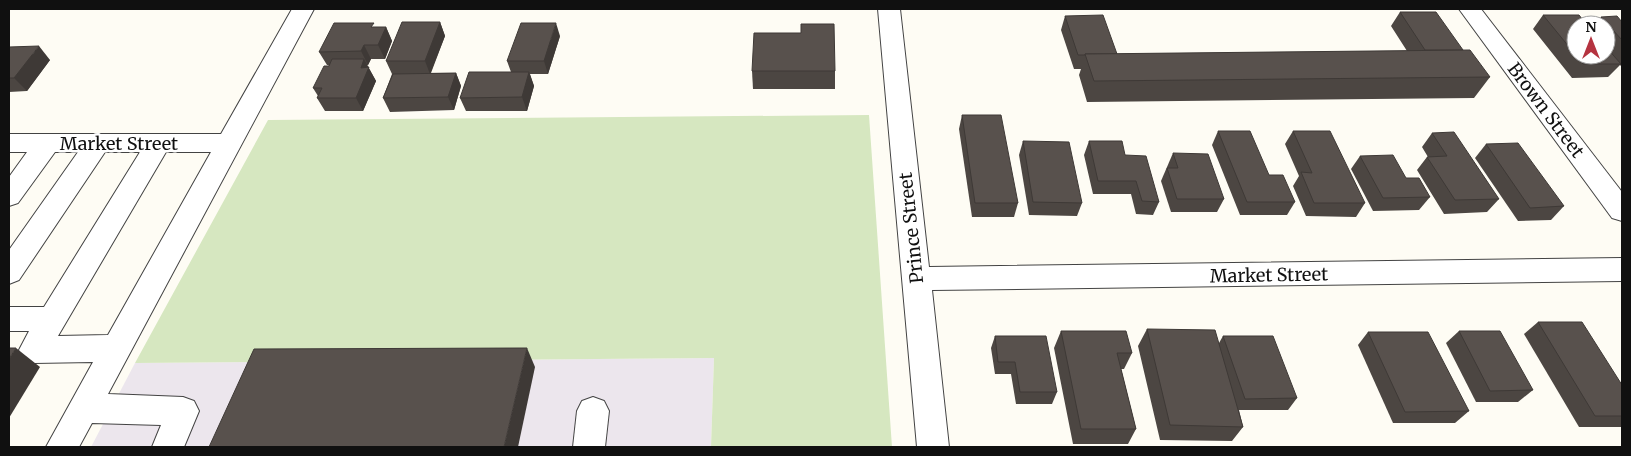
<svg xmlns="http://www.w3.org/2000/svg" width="1631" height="456" viewBox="0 0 1631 456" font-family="Merriweather,serif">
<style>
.industrial{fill:#ece6ed}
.green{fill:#d6e7c0}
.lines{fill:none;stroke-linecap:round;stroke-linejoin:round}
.minor-casing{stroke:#434343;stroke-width:2}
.minor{fill:#fff;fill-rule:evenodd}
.wall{fill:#4c4642}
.shaded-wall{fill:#3e3936}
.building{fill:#58514d;stroke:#3e3936}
.labels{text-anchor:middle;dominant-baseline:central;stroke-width:5;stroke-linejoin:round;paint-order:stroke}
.street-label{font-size:18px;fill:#101010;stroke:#fff}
</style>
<rect width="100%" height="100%" fill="#fefcf4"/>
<polygon class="industrial" points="714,358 711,447 91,447 135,363"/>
<polygon class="green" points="869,115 892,447 711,447 714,358 135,363 268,120"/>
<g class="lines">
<defs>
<g id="minor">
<path d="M292,9H314L108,394L183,397L194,401L199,411L184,447H152L161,425L92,423L79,447H46L93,362L34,363L23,359L19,350L29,331H9V307H44L140,152H105L19,280L9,284V250L78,152H55L18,203L9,206V177L27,152H9V134H221ZM166,152H211L108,335L58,336Z"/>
<polygon points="878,9 900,9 929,267 1622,258 1622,281 932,290 949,447 917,447"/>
<polygon points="1459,9 1481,9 1622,192 1622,221 1612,218"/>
<polygon points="593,397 604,401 609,411 605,447 573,447 577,411 582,401"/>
</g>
</defs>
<use href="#minor" class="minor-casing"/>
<use href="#minor" class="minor"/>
</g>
<g class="wall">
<polygon points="1400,12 1463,50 1490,77 1474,98 1087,102 1079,75 1081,69 1074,69 1061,30 1065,16 1117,54 1407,51 1391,26"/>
<polygon points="1543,15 1606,55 1606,25 1594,25 1601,17 1622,22 1622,67 1620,65 1608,77 1572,78 1533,29"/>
<polygon points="440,22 445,36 431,73 456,73 461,86 454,110 390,112 383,98 392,74 386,61"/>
<polygon points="376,27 386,27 392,41 385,59 371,59 368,65 367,65 376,81 363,111 325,111 317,98 318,96 313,88 329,65 327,65 319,52"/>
<polygon points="560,36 548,74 530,74 534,86 527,111 466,111 460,98 511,72 507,61"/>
<polygon points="9,47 50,60 27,91 9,92"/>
<polygon points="752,71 835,71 835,89 753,89"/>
<polygon points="962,115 1018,203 1014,217 972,217 959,129"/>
<polygon points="1218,131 1269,175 1295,202 1287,215 1240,215 1212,145"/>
<polygon points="1293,131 1365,203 1356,217 1306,216 1293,186 1299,176 1285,144"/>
<polygon points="1432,133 1499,199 1487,212 1444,214 1417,170 1427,157 1428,157 1422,147"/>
<polygon points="1023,141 1082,203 1077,216 1029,215 1019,155"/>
<polygon points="1089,141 1125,155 1159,202 1153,215 1136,214 1131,194 1093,194 1084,155"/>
<polygon points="1486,144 1564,206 1551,220 1518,221 1475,158"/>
<polygon points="1173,153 1224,199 1217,212 1171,212 1161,181"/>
<polygon points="1360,156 1406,178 1430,197 1419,210 1373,211 1351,169"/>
<polygon points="1538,322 1622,385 1622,427 1579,427 1524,334"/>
<polygon points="1147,329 1219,343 1223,336 1297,398 1288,410 1239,410 1243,427 1232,441 1160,440 1138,346"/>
<polygon points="1061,331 1132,353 1124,369 1121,369 1136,429 1128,444 1073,444 1054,348"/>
<polygon points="1459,331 1533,390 1518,402 1476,402 1446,343"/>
<polygon points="1368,332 1469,411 1455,423 1393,423 1358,345"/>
<polygon points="995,336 1057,392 1052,404 1016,404 1011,374 995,374 991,348"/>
</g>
<g class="shaded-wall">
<polygon points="440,22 445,36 430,74 425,61"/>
<polygon points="556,23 560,36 548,74 544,61"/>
<polygon points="386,27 392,41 385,59 378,45"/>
<polygon points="364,45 371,59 368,65 361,51"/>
<polygon points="39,46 50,60 27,91 14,78"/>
<polygon points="364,59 376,81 363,111 356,98 361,68"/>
<polygon points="529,72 534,86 527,111 522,97"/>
<polygon points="456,73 461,86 454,110 448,97"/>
<polygon points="16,348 40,367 9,418 9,359"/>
<polygon points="527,348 535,367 518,447 504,447"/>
</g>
<g class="building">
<polygon points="1400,12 1436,12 1463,50 1425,50"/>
<polygon points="1103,15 1117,54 1085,54 1085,55 1078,55 1065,16"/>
<polygon points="1543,15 1579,15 1587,25 1576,25 1576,55 1606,55 1606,47 1621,64 1583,64"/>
<polygon points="1617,16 1622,22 1622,40 1601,17"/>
<polygon points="402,22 440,22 425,61 386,61"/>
<polygon points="334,23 374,23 371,27 386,27 378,45 364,45 361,51 319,52"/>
<polygon points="521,23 556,23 544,61 507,61"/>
<polygon points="801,24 834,24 835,71 752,71 754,33 801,33"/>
<polygon points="39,46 14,78 9,78 9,47"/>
<polygon points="1470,50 1490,77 1094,81 1085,54"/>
<polygon points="332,59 364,59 361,68 369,67 356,98 317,98 322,88 313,88 324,66 329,66"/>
<polygon points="469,72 529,72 522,97 460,98"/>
<polygon points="456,73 448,97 383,98 393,74"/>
<polygon points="962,115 1001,115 1018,203 975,203"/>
<polygon points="1218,131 1250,131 1269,175 1283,175 1295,202 1247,202"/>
<polygon points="1293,131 1330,131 1365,203 1314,203 1301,172 1312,173"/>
<polygon points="1454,132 1499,199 1455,200 1427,157 1447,156 1432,133"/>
<polygon points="1023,141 1069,142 1082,203 1033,202"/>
<polygon points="1089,141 1122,141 1125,155 1146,156 1159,202 1142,201 1136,181 1098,181"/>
<polygon points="1518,143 1564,206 1530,208 1486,144"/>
<polygon points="1173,153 1208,154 1224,199 1177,199 1167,168 1178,168"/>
<polygon points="1393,155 1406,178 1419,178 1430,197 1383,198 1360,156"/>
<polygon points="1538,322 1582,322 1622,385 1622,416 1595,416"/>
<polygon points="1147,329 1215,330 1243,427 1170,425"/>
<polygon points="1061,331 1126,331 1132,353 1117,353 1136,429 1081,429"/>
<polygon points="1459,331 1500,331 1533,390 1490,391"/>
<polygon points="1368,332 1428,332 1469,411 1405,412"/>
<polygon points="995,336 1046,336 1057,392 1020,392 1015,362 998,362"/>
<polygon points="1223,336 1273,336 1297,398 1245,399"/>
<polygon points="9,348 16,348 9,359"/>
<polygon points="527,348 504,447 209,447 254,349"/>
</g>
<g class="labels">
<g class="street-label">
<text transform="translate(1546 110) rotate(53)">Brown Street</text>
<text x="119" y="143">Market Street</text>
<text transform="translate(911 228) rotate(-96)">Prince Street</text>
<text transform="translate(1269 275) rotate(-1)">Market Street</text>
</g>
</g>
<rect width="1631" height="456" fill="none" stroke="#101010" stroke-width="20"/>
<g transform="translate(1591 40)"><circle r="24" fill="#ffffff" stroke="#9f9f9f"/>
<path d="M0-4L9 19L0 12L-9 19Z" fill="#b53340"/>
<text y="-8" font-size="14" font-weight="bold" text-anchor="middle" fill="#101010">N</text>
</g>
</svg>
